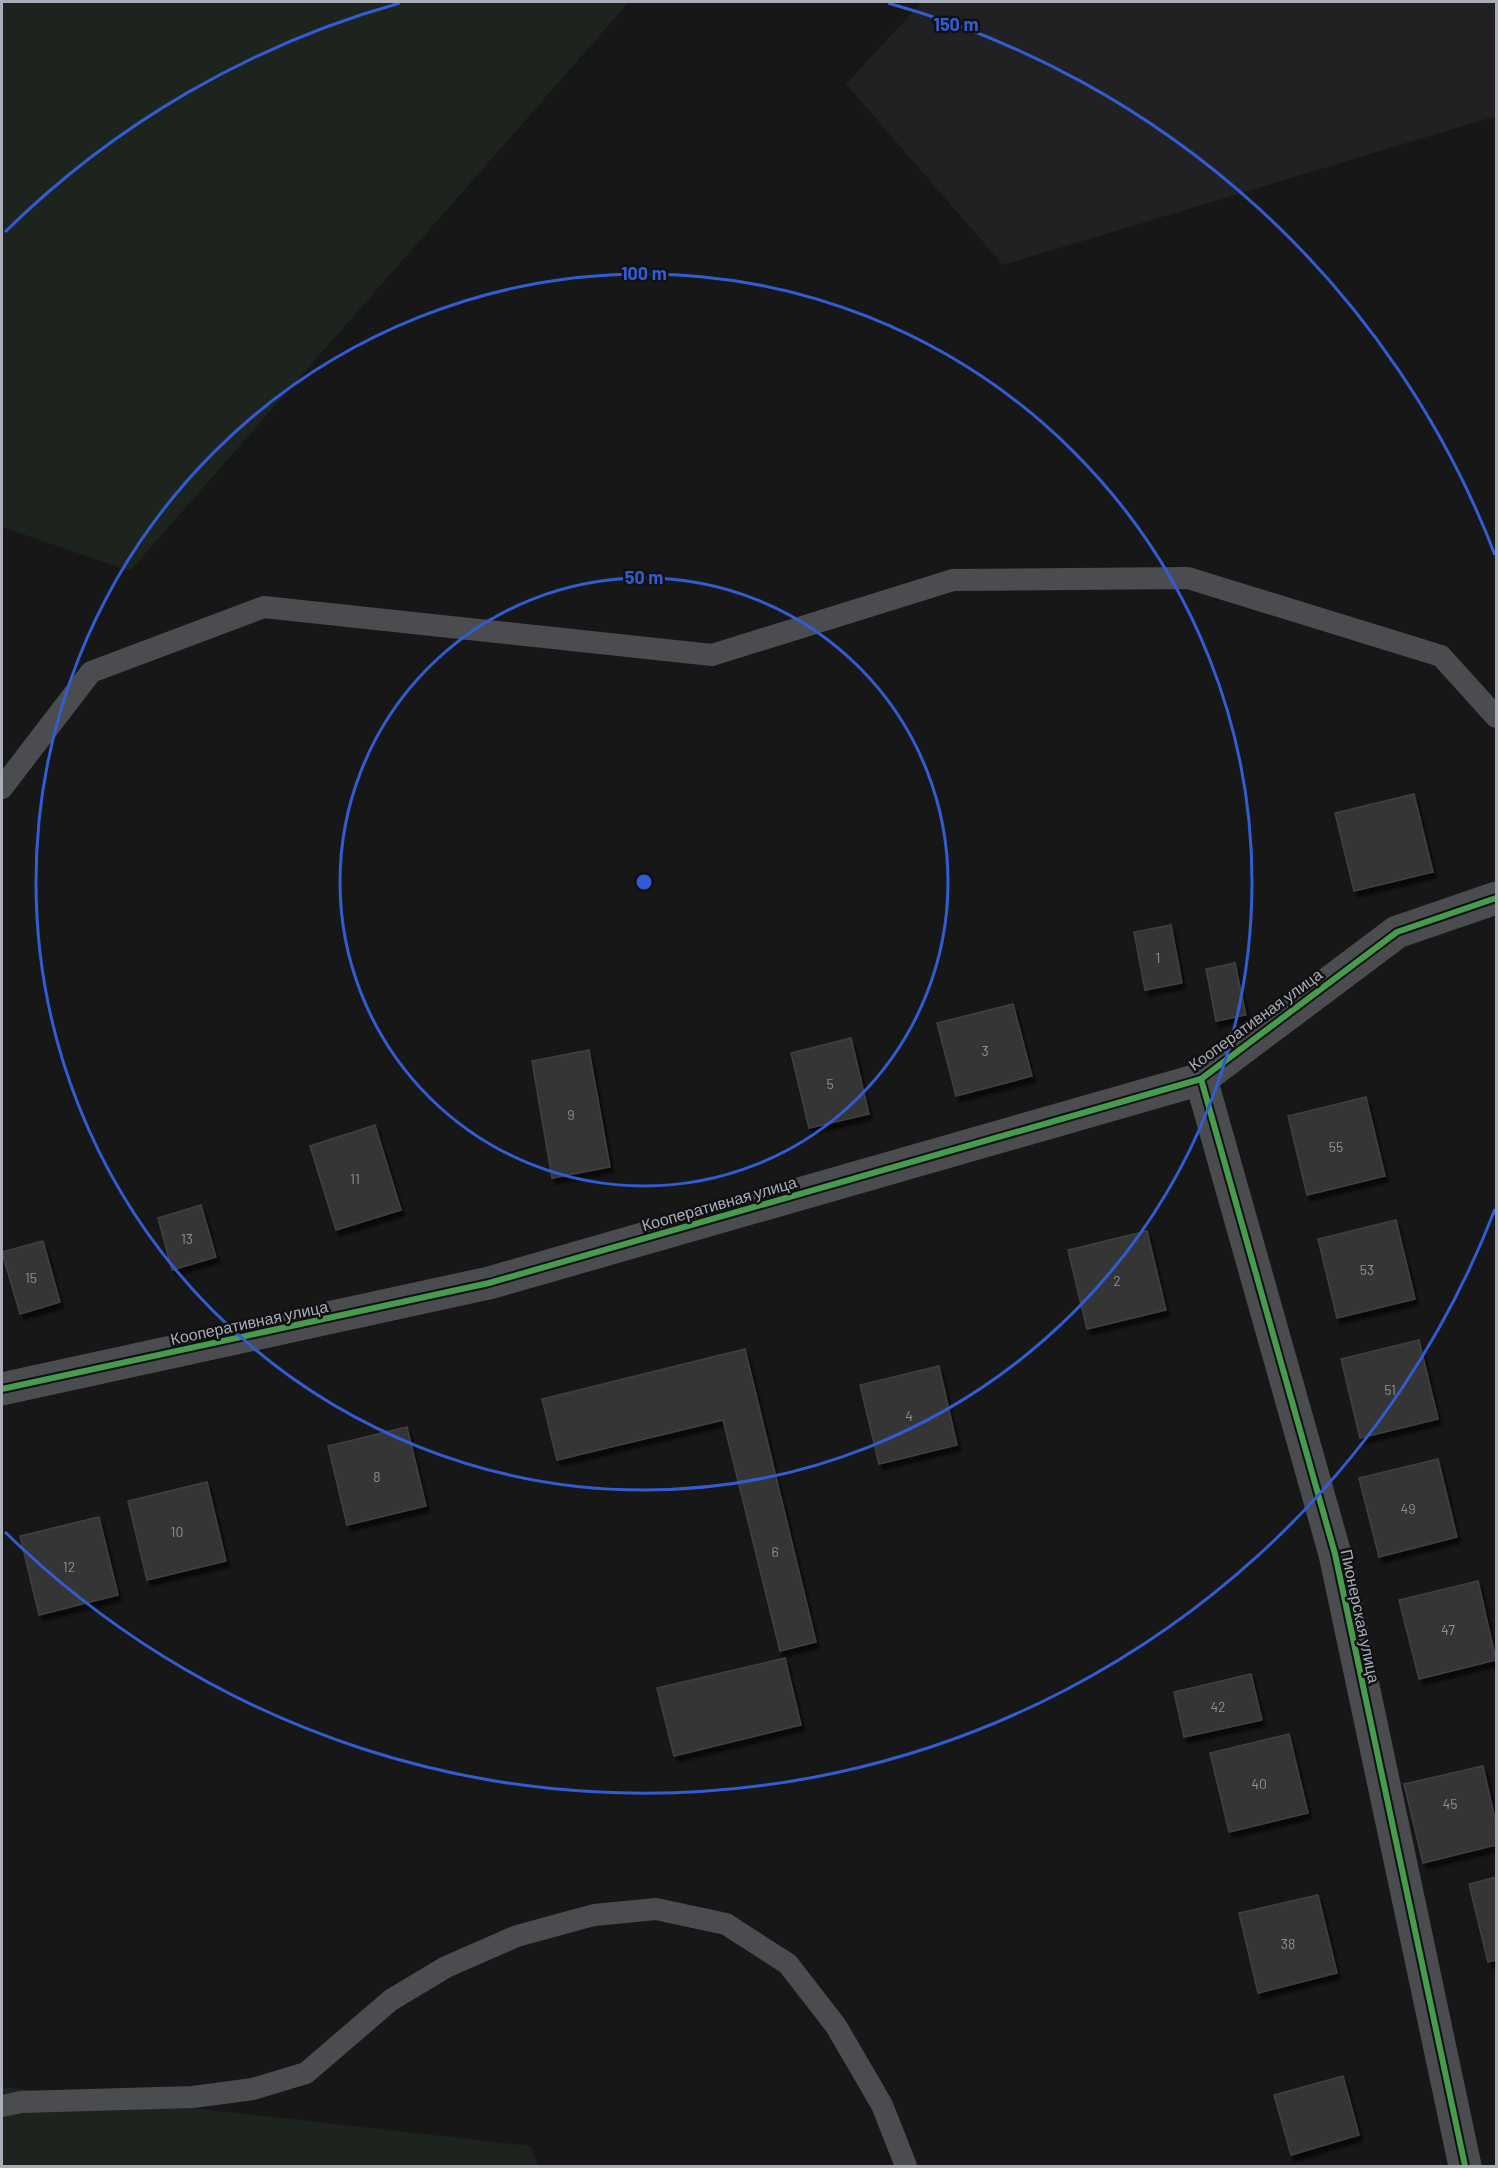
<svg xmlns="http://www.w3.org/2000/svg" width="1498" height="2168" viewBox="0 0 1498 2168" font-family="Barlow,sans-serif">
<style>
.built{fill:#212123}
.green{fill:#1d241e}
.building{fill:#353536;stroke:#3f4043;stroke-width:1.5;filter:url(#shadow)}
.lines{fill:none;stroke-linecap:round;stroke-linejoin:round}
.lane{stroke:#4b4c50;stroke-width:22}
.street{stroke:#4b4c50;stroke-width:33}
.cycleway-casing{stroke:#111113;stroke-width:10}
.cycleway{stroke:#469c4c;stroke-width:6}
.ring{fill:none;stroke:#325cd3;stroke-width:3}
.labels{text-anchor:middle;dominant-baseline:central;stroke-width:5;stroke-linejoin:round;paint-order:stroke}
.number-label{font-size:14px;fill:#8b8f98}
.street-label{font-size:16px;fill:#a8adb8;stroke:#111113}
.centre{fill:#325cd3;stroke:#111113;stroke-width:3}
.ring-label{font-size:18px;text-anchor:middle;font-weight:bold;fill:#325cd3;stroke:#111113;stroke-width:5;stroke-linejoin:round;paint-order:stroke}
</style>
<defs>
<filter id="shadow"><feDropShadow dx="3.5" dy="6" stdDeviation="1.5" flood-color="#0009"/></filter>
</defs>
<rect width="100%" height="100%" fill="#171717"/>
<polygon class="built" points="922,2 1496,2 1496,116 1003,265 846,84"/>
<g class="green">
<polygon points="2,2 629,2 130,571 2,527"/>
<polygon points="2,2087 531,2146 538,2166 2,2166"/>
</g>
<g class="building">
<polygon points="1414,794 1433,872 1354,891 1335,813"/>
<polygon points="1171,925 1182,983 1145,990 1134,932"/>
<polygon points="1235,963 1246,1015 1216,1021 1206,969"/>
<polygon points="1013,1004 1032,1076 956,1096 937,1023"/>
<polygon points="851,1038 869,1114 809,1128 791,1053"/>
<polygon points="589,1050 610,1167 552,1178 532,1061"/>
<polygon points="1366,1097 1385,1176 1307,1195 1288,1116"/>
<polygon points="375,1125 401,1210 336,1230 310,1146"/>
<polygon points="201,1205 216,1257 172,1270 158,1218"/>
<polygon points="1396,1220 1415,1299 1337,1318 1318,1239"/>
<polygon points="1147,1231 1166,1310 1087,1329 1068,1250"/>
<polygon points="43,1241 60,1302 20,1314 2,1252"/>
<polygon points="1419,1340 1438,1419 1360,1438 1341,1359"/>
<polygon points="745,1349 816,1642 780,1651 723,1420 557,1460 542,1399"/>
<polygon points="939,1366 957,1445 879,1464 860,1385"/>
<polygon points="407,1427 426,1506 347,1525 328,1446"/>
<polygon points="1438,1459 1457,1537 1379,1557 1359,1478"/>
<polygon points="207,1482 226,1561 147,1580 128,1501"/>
<polygon points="99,1517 118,1595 39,1615 20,1536"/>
<polygon points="1478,1581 1496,1660 1419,1679 1399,1600"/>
<polygon points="785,1658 801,1725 674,1756 657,1688"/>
<polygon points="1251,1674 1262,1720 1184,1737 1174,1692"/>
<polygon points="1289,1734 1308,1813 1229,1832 1210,1753"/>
<polygon points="1483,1766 1496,1823 1496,1845 1423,1863 1404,1784"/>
<polygon points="1496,1877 1496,1960 1488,1962 1469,1884"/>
<polygon points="1318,1895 1337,1973 1258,1993 1239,1913"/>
<polygon points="1343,2076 1359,2135 1291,2155 1274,2095"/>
</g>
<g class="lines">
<g class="lane">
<polyline points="2,788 91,672 264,607 712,655 953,580 1188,578 1441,656 1496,717"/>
<polyline points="2,2106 21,2102 193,2097 253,2089 306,2073 391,2000 446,1967 517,1936 594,1915 656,1909 726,1924 788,1964 836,2026 882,2105 906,2166"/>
</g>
<g class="street">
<polyline points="1201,1079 1335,1554 1465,2166"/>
<polyline points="2,1389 489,1283 1201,1079 1397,932 1496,898"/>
</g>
<defs>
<g id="cycleway">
<polyline points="1201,1079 1335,1554 1465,2166"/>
<polyline points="2,1389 489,1283 1201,1079 1397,932 1496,898"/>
</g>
</defs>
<use href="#cycleway" class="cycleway-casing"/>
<use href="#cycleway" class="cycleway"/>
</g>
<g class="ring">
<circle cx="644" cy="882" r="304"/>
<circle cx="644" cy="882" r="608"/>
<path d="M1495 1209A912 912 0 0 1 5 1532M5 232A912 912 0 0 1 400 3M888 3A912 912 0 0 1 1495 555"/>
</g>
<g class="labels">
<g class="number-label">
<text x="1158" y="957">1</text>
<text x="985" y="1050">3</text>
<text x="830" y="1083">5</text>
<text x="571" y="1114">9</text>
<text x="1336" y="1146">55</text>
<text x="355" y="1178">11</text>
<text x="187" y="1238">13</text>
<text x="1367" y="1269">53</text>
<text x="31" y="1277">15</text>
<text x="1117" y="1280">2</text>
<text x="1390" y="1389">51</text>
<text x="909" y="1415">4</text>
<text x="377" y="1476">8</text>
<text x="1408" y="1508">49</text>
<text x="177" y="1531">10</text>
<text x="775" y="1551">6</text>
<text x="69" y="1566">12</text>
<text x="1448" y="1629">47</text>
<text x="1218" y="1706">42</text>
<text x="1259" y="1783">40</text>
<text x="1450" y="1803">45</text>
<text x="1288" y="1943">38</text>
</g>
<g class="street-label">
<text transform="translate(1255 1019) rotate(-36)">Кооперативная улица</text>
<text transform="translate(719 1203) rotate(-16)">Кооперативная улица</text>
<text transform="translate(249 1322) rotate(-12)">Кооперативная улица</text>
<text transform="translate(1361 1616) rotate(78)">Пионерская улица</text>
</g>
</g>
<circle cx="644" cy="882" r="9" class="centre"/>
<g class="ring-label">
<text x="956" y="31">150 m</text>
<text x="644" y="280">100 m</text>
<text x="644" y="584">50 m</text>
</g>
<rect width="1498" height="2168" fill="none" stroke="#a8adb8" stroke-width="6"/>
</svg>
